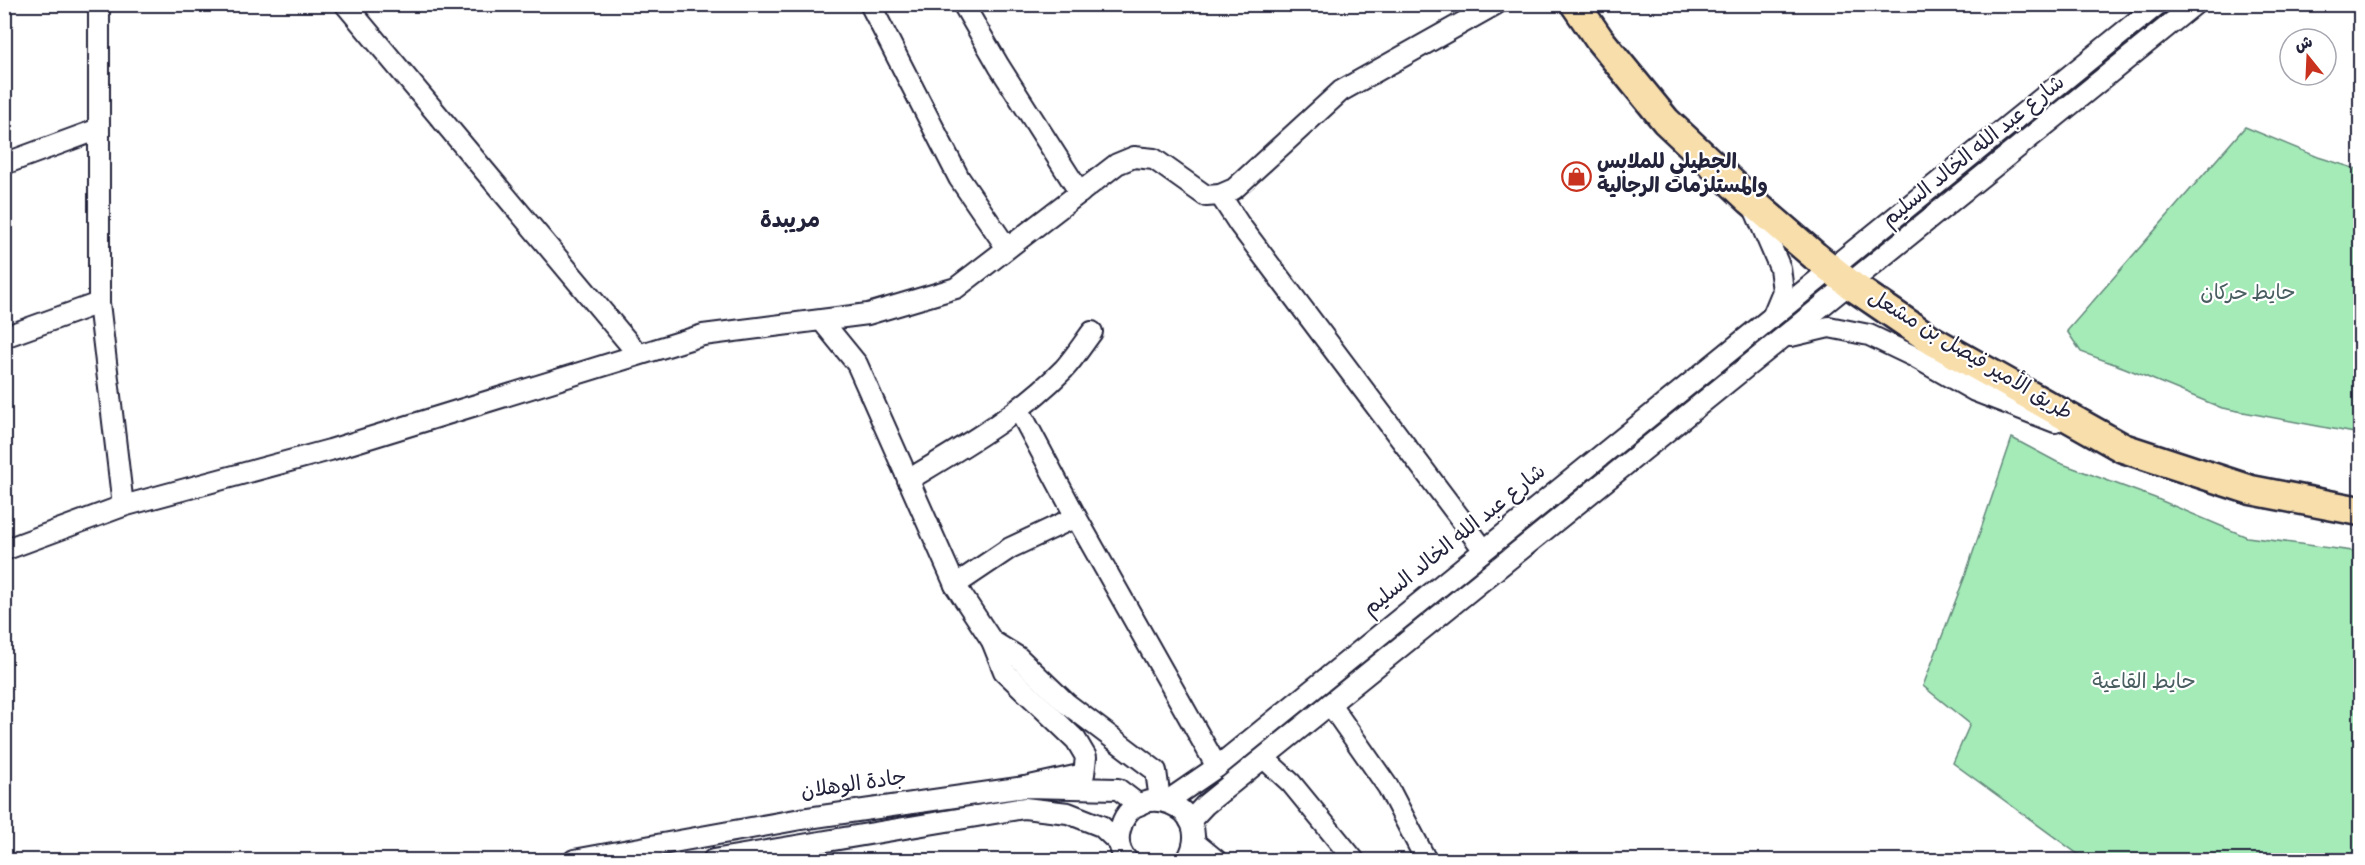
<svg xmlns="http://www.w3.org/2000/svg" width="2365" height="865" viewBox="0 0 2365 865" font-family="'Gochi Hand','Playpen Sans Arabic',sans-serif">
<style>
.green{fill:#a4ebb8;stroke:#63867a;stroke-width:1.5}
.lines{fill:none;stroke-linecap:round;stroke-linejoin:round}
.minor-casing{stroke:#22223b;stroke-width:24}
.highway-casing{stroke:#22223b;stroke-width:33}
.minor{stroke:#fff;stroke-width:20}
.highway{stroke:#f8deab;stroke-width:28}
.labels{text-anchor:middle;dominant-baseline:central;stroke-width:4.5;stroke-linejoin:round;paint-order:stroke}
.street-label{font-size:21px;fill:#22223b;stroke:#fff}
.poi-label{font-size:21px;font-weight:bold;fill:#22223b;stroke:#fff;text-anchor:start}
.park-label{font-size:21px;fill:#495e60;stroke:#fff}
.neighbourhood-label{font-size:22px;font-weight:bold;fill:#22223b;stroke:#fff}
</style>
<rect width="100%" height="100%" fill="#fff"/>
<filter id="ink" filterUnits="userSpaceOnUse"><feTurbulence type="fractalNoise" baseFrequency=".0167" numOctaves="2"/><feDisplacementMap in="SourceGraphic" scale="12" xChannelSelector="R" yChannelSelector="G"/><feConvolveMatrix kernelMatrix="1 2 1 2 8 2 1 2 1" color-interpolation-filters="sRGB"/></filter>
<g filter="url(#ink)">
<g class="green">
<polygon points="2245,127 2318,157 2360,170 2360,434 2222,408 2125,368 2081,352 2067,331"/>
<polygon points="2012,438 2057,462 2155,498 2247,537 2360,552 2360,860 2086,860 1953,763 1970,724 1923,686 1965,576"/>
</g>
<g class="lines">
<defs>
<g id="minor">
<polyline points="99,4 99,303 123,506"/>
<polyline points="345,4 638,354"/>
<polyline points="870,4 959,178 1007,248"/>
<polyline points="963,4 999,66 1080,193"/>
<polyline points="4,164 99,129"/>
<polyline points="1220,195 1239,224 1484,550"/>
<polyline points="1754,208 1780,268 1783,291 1773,315"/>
<polyline points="822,321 857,364 955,585 992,641 1004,671 1076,740 1086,757 1084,774 1025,787"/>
<polyline points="1791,336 1829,327 1869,335 1915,357 1975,391 2055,422"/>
<polyline points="4,337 99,303"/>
<polyline points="1019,410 1076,517 1217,767"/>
<path d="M908,480C963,447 1019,415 1064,369C1074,358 1083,344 1092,332"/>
<polyline points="4,550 123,506 330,450 703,335 868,314 956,288 1117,164 1134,157 1154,159 1206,196 1220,195 1234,189 1341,91 1496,4"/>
<polyline points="955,585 1010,548 1076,517"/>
<polyline points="992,641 1018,657 1066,703 1156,771 1160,800"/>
<polyline points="1330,704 1388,787 1426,860"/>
<polyline points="1264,758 1291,783 1354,860"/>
<polyline points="1166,802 1217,767 2158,4"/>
<polyline points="1190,821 1205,805 2195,4"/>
<polyline points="1194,842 1216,860"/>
<polyline points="574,860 801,819 1025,787 1118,789 1139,805"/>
<polyline points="713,860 1024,808 1068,813 1101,826 1119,843"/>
<path d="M1127,860C1120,852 1117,841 1120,830C1132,775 1219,805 1187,860"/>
</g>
<polyline id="highway" points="1575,4 1599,39 1666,121 1750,200 1815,256 1851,285 1933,341 2123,448 2251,490 2360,511"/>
</defs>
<use href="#minor" class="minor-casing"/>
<use href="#highway" class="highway-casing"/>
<use href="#minor" class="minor"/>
<use href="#highway" class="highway"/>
</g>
</g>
<defs>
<symbol id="shop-ring" viewBox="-11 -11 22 22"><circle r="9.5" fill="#fff" stroke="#c8321e" stroke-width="1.5"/><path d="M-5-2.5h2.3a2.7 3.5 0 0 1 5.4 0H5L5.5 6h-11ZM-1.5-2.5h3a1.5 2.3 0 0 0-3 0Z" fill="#c8321e"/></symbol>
</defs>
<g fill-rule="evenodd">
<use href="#shop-ring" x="1560" y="160" width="33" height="33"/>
</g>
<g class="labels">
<g class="street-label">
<text transform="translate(1975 153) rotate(-39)">شارع عبد الله الخالد السليم</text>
<text transform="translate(1969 357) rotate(31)">طريق الأمير فيصل بن مشعل</text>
<text transform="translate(1456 542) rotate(-39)">شارع عبد الله الخالد السليم</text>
<text transform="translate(854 787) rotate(-8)">جادة الوهلان</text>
</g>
<g class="poi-label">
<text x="1597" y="164">الجطيلي للملابس<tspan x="1597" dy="24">والمستلزمات الرجالية</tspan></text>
</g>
<g class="park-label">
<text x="2248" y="295">حايط حركان</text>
<text x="2144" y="684">حايط القاعية</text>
</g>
<g class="neighbourhood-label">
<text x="790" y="223">مريبدة</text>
</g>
</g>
<rect width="2365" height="865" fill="none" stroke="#fff" stroke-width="24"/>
<rect x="12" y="12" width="2341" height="841" fill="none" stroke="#22223b" stroke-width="2" filter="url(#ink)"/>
<g transform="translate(2308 57) rotate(342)"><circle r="28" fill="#ffffff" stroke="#a7a7b1" stroke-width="1.5"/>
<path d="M0-4.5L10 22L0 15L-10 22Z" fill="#c8321e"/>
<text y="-9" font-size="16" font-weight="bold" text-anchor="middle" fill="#22223b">ش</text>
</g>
</svg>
